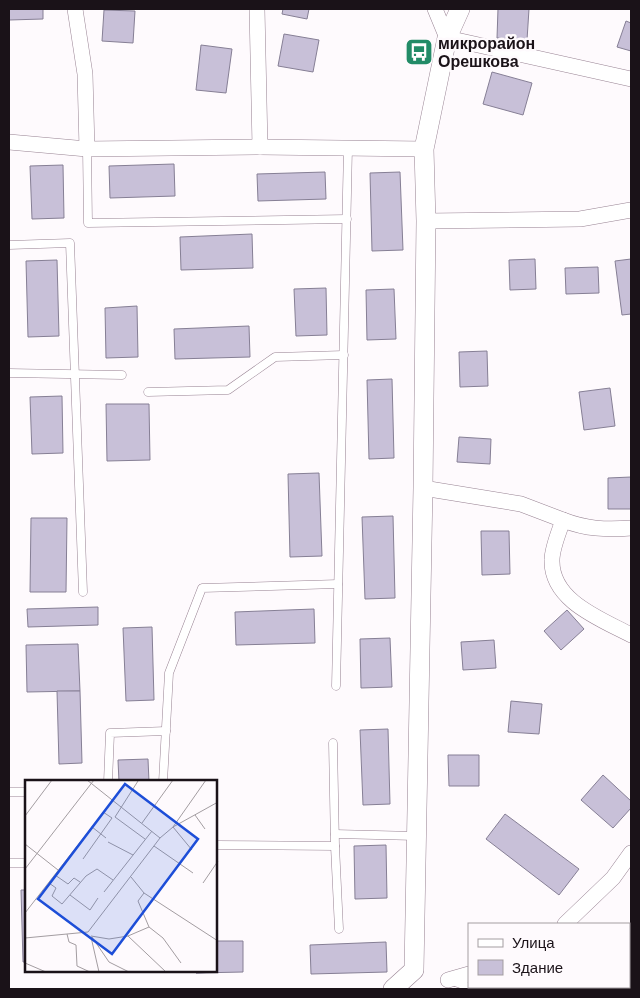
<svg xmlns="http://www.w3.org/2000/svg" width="640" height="998" viewBox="0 0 640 998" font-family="'DM Sans',sans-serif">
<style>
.building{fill:#c8c0d8;stroke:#867f95}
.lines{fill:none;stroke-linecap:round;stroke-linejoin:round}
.service-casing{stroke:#988393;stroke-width:9}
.minor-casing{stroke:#988393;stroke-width:16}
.tertiary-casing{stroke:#988393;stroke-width:20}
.service{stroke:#fff;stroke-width:8}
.minor{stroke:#fff;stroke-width:15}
.tertiary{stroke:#fff;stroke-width:19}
.labels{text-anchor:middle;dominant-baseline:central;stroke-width:5;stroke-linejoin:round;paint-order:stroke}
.poi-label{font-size:16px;font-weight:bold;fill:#1a1218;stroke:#fefafd;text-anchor:start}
.inset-road{fill:none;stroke:#a39da1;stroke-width:1}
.view{fill:#1d4ed8;fill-opacity:0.15;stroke:#1d4ed8;stroke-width:2.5}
.inset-edge{fill:none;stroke:#1a1218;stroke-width:2.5}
</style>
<rect width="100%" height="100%" fill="#fefafd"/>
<g class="building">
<polygon points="9,9 43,9 43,19 9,20"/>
<polygon points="283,9 309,9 307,19 282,14"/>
<polygon points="498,9 529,9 527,40 497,38"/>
<polygon points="104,10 135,11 133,43 102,41"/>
<polygon points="626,21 631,23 631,51 617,47"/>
<polygon points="284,34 319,40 313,72 278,66"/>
<polygon points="201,45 232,49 226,93 196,90"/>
<polygon points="492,72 532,83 523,115 483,104"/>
<polygon points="174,164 175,196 110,198 109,166"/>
<polygon points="63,165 64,218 32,219 30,166"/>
<polygon points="325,172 326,199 258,201 257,174"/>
<polygon points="400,172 403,250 372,251 370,173"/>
<polygon points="252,234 253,268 181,270 180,237"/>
<polygon points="535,259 536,289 510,290 509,260"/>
<polygon points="631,259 631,314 622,315 615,261"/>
<polygon points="57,260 59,336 28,337 26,261"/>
<polygon points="598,267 599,293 566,294 565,268"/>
<polygon points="326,288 327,335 296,336 294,289"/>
<polygon points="394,289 396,339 367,340 366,290"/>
<polygon points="137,306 138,357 106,358 105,308"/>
<polygon points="249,326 250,357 175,359 174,329"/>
<polygon points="487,351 488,386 460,387 459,352"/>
<polygon points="392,379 394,458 369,459 367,380"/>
<polygon points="610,388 615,426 584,430 579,392"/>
<polygon points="62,396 63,453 32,454 30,397"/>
<polygon points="106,404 149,404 150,460 107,461"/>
<polygon points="459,437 491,439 490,464 457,462"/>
<polygon points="319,473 322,556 290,557 288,474"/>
<polygon points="631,477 631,509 608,509 608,478"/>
<polygon points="393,516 395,598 365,599 362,517"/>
<polygon points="31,518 67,518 66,592 30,592"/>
<polygon points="481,531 509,531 510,574 482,575"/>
<polygon points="98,607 98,625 28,627 27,609"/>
<polygon points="314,609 315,643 236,645 235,612"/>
<polygon points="567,610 584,629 561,650 544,631"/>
<polygon points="152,627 154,700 126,701 123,628"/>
<polygon points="390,638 392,687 361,688 360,639"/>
<polygon points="494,640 496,668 463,670 461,642"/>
<polygon points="78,644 80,691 27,692 26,645"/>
<polygon points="57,691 80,691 82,763 59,764"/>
<polygon points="511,701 542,704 539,734 508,732"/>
<polygon points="388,729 390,804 363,805 360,730"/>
<polygon points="448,755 479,755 479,786 449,786"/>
<polygon points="148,759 149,782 119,782 118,760"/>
<polygon points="603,775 631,801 631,808 613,828 581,800"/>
<polygon points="505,814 579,869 559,895 486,839"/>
<polygon points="386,845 387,898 355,899 354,846"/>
<polygon points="21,890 26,890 26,962 23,962"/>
<polygon points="216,941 243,941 243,972 196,973 216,972"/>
<polygon points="386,942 387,972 311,974 310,945"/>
</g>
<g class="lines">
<defs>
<g id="service">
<polyline points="87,149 88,223 347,219"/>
<polyline points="9,245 70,243 83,592"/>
<polyline points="9,373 122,375"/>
<polyline points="148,392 228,390 275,357 344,355"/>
<polyline points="336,686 348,148"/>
<polyline points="108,782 110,733 166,731"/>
<polyline points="163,782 169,673 202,588 338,584"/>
<polyline points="9,792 26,792"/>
<polyline points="335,834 416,836"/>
<polyline points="216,845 335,846 333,743"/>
<polyline points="335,846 339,929"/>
<polyline points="9,863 26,863"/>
<polyline points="452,981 475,989"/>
</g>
<g id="minor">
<polyline points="75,9 85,74 87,149"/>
<polyline points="257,9 260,147"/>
<polyline points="435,9 447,38 631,79"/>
<polyline points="9,142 87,149 260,147 424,149"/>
<polyline points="426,221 580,219 631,210"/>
<polyline points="423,488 521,504 563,520"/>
<path d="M631,528C606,530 586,529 563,520C559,532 552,548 552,560C551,601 601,619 631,635"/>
<polyline points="565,924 613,878 631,853"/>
<polyline points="448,980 469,974"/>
</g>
<polyline id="tertiary" points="393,989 414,970 423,488 426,221 424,149 447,38 460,9"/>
</defs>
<use href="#service" class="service-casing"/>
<use href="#minor" class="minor-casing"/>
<use href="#tertiary" class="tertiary-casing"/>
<use href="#service" class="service"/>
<use href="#minor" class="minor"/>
<use href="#tertiary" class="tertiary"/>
</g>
<defs>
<symbol id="bus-square" viewBox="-11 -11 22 22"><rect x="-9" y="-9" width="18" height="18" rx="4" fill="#228b67" stroke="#fefafd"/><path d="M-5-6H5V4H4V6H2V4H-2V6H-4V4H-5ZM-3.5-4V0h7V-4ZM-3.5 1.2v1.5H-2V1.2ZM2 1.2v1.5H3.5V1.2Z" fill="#fff"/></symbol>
</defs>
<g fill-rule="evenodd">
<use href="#bus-square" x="403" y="36" width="32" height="32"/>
</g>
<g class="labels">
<g class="poi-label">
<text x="438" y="43">микрорайон<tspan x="438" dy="18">Орешкова</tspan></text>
</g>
</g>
<g transform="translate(25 780)">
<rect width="192" height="192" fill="#fefafd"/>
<path class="inset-road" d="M62,0L135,58M113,1L90,37L120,59M170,35L180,49M0,36L27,0M117,43L148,0M67,47L81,58M148,47L181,0M148,47L167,70M83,62L108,75M0,64L33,90M129,66L168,93M58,79L87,38L78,32M0,89L69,0M30,95L43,104L49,98L55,102M106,97L119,113M24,103L31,108L27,116L37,124L61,96L72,89L88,100M178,103L193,81M79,112L127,51M45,115L65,130L73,118M0,133L88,20M124,147L138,158L156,183M42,154L44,162L51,165L52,186L65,192M66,156L84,159L103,156L141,192M103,156L124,147L113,121L119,113L193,161M66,157L74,192M67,157L84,182L104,192M0,158L63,152L135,58L148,47L193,22M0,183L21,192"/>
<path class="view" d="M100,4L173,59L87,174L13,119Z"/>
<rect width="192" height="192" class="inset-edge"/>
</g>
<rect width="640" height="998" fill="none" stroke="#1a1218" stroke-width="20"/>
<rect x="468" y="923" width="162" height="65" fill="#fefafd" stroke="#a39da1"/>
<rect x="478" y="939" width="25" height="8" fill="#ffffff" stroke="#a39da1"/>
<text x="512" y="948" font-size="15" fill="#1a1218">Улица</text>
<rect x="478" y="960" width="25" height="15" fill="#c8c0d8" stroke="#a39da1"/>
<text x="512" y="973" font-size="15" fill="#1a1218">Здание</text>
</svg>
